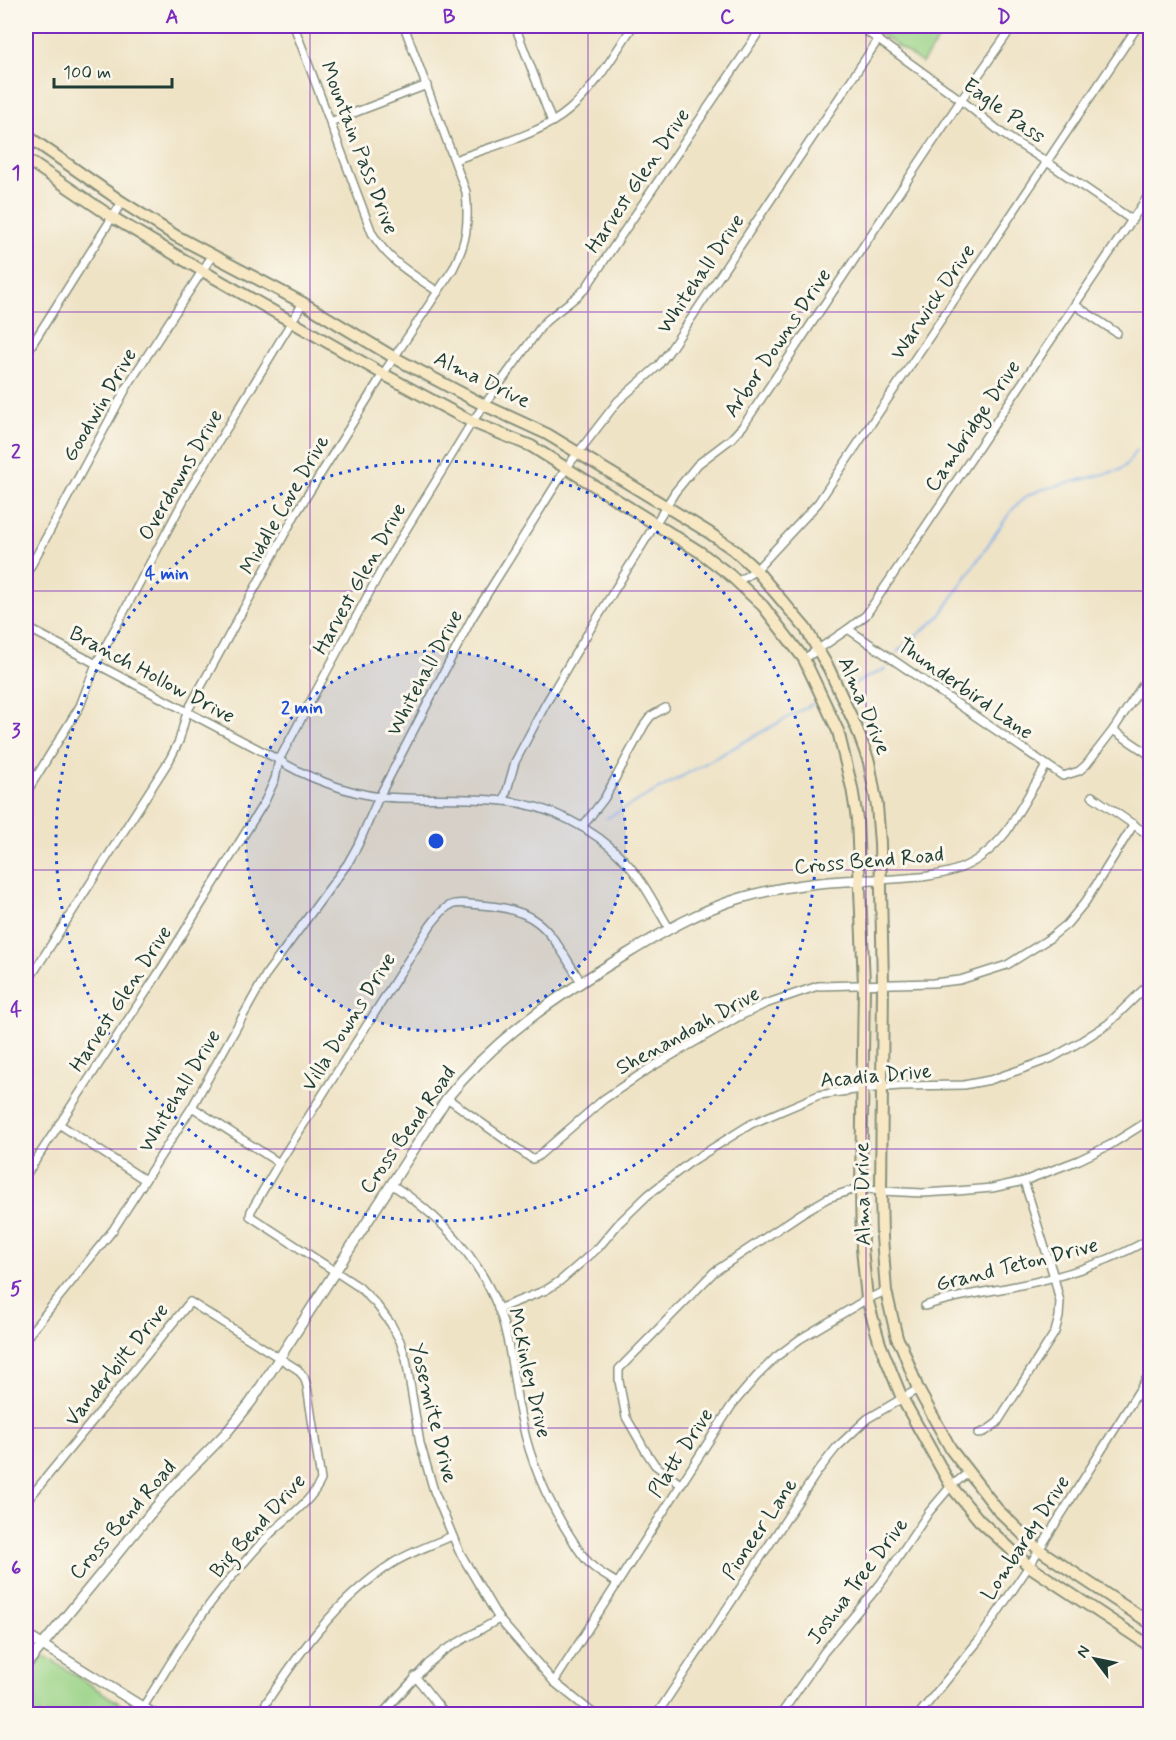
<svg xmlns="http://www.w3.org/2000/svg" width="1176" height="1740" viewBox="0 0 1176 1740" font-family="Mynerve,sans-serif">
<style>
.green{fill:#9ad387;stroke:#5c885e;stroke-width:1.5}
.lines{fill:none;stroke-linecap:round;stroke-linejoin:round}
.stream{stroke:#7dafe9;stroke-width:2}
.minor-casing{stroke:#87907d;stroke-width:10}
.tertiary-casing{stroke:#87907d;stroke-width:12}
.secondary-casing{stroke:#87907d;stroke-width:14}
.minor{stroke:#fff;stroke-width:7}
.tertiary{stroke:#fff;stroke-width:9}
.secondary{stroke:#f7e8c3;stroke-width:10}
.grid{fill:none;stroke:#7b2cbf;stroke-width:1.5;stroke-opacity:0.55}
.ring{fill:none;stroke:#1d4ed8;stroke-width:3;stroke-dasharray:3 6}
.labels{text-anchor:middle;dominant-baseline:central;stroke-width:6;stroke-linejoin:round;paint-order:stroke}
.street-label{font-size:21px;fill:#1f3d34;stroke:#fbf7ec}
.centre{fill:#1d4ed8;stroke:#fbf7ec;stroke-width:3}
.ring-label{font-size:18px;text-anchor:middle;font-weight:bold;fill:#1d4ed8;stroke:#fbf7ec;stroke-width:6;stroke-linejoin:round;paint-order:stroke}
.neatline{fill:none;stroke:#7b2cbf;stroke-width:2}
.grid-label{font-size:20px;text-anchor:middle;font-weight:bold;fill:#7b2cbf}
</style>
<rect width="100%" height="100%" fill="#fbf7ec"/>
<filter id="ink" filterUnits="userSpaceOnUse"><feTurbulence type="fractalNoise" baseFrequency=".0167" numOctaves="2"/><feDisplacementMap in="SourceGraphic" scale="12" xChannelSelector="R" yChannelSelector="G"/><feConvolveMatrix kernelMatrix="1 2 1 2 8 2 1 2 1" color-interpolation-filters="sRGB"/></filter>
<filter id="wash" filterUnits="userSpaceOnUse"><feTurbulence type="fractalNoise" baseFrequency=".008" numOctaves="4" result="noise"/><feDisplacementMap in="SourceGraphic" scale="24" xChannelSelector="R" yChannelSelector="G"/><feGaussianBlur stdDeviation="1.35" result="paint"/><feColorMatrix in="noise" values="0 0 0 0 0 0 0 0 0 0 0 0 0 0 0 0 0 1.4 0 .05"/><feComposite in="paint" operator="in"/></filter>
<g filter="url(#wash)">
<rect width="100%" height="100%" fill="#efe3c6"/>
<g class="green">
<polygon points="869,26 948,26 922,63"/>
<polygon points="43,1657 47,1657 136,1714 26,1714 26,1678"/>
</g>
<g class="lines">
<g class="stream">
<polyline points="897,652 939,617 1011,511 1025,497 1040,490 1120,470 1128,463 1136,450"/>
<polyline points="847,687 885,669"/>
<polyline points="607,818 814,703"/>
</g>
</g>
</g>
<g filter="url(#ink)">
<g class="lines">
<defs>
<g id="minor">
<path d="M294,26L372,233C389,262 411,273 438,292"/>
<polyline points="515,26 552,122"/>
<polyline points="859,26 961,100 1003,134 1047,162 1132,220"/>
<polyline points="330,122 427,85"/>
<path d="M455,160C489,147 542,134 569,110C596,87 614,54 633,26"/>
<polyline points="1075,305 1117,333"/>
<polyline points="26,354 122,202"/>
<polyline points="26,575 128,385 212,256"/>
<polyline points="737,582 756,570 818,503 1138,26"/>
<path d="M26,627L279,760C304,777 352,794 381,797C422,800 463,797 504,801C548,805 594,828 624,860C643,880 655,905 669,928"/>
<polyline points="848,629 1063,776 1079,771 1086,765 1113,730 1150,674"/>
<polyline points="804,659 848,629 866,615 1150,193"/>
<polyline points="1113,730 1150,755"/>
<polyline points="26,793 80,706 96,664 188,492 303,303"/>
<polyline points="1092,796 1150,836"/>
<polyline points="504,801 515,762 545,705 575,654 675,492 698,464 731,439 743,426 961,100 1013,26"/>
<polyline points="582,827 604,799 645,724 651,716 665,708"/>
<path d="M880,880C934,876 971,878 1007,831L1046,766"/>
<path d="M581,982C550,933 543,909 481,905C450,902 449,901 430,926L279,1163L251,1211L250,1216L359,1287L376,1304L391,1324L400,1341L406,1359L420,1443L434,1491L459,1551L499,1619L554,1682L594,1714"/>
<path d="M26,984L170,759L179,741L187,712L295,515L383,374L453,269C467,242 469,222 466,192L404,26"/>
<polyline points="447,1098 532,1159 537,1157 604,1099 650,1068 738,1017 765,1004 818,986 933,983 960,980 1007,965 1050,938 1067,924 1086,901 1134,824"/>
<polyline points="192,1107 279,1163"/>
<polyline points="59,1124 145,1180"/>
<path d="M26,1175L158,974L265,801L275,779L279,760L382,569L472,422L543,324C556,311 572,302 585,289L763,26"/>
<path d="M391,1184C439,1215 478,1255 499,1310C512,1346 513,1385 522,1422C531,1463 549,1504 572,1539C577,1548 583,1557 591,1565C598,1572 608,1577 617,1583"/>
<path d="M925,1306C953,1296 982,1293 1011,1287C1059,1278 1107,1263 1150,1239"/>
<polyline points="498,1309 546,1290 560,1281 598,1248 619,1223 648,1195 689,1163 751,1124 819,1095 862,1089 900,1086 964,1085 990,1080 1022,1069 1052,1058 1080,1042 1108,1024 1150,983"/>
<polyline points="26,1338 113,1230 192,1107 267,973 348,863 358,845 379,797 472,618 567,467 618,401 658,366 670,350 878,40"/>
<polyline points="978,1434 986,1431 997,1423 1055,1332 1059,1317 1060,1302 1054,1277 1024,1181"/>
<polyline points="680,1484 655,1465 645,1450 626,1417 619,1381 619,1369 714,1272 802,1213 828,1198 861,1187 881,1191 923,1193 957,1191 992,1188 1024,1181 1079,1160 1110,1145 1150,1120"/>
<path d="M26,1502L190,1302L297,1369L304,1377L307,1386L321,1480C311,1502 288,1517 271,1533C256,1548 242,1565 228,1581C195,1620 170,1665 143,1707"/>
<polyline points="415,1676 445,1714"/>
<polyline points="554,1682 732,1405 756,1377 776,1357 800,1339 867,1299 886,1291"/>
<path d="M259,1714C295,1658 335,1600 393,1563C411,1552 432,1545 452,1536"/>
<polyline points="382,1714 428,1664 445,1650 499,1619"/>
<polyline points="657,1714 818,1471 836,1448 867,1419 918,1389"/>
<polyline points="781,1714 824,1652 881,1583 929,1512 951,1486 968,1473"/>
<polyline points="919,1714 979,1640 1029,1566 1150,1373"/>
</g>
<g id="tertiary">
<polyline points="26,1635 154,1714"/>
<path d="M26,1665L150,1514L175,1485L227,1432L251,1402L447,1098C497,1036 560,994 627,954C663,932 700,910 741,898C788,884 832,880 880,880"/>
</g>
<g id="secondary">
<polyline points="26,135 122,202 176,236 303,303 395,358 484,405 547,434 708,532 734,550 756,570 806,629 829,669 857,729 869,762 877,806 880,843 883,984 881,1191 882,1237 886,1291 897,1338 902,1347 918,1389 952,1451 997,1509 1038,1549 1150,1623"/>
<polyline points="26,159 112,217 201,270 383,374 472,422 531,446 700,552 730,575 763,606 804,659 838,731 852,788 857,819 864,984 861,1187 862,1248 867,1299 880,1344 902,1398 951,1486 979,1520 1029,1566 1150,1646"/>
</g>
</defs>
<use href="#minor" class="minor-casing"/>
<use href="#tertiary" class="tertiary-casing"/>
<use href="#secondary" class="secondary-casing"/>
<use href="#minor" class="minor"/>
<use href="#tertiary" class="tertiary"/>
<use href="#secondary" class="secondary"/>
</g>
</g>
<path class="grid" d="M310,26V1714M588,26V1714M866,26V1714M26,312H1150M26,591H1150M26,870H1150M26,1149H1150M26,1428H1150"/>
<circle cx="436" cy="841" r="190" fill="#1d4ed8" fill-opacity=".12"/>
<g class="ring">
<circle cx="436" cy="841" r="190"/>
<circle cx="436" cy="841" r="380"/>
</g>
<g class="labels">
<g class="street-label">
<text transform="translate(1004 111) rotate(36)">Eagle Pass</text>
<text transform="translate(359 148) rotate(69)">Mountain Pass Drive</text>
<text transform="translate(638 181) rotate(-56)">Harvest Glen Drive</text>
<text transform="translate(701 274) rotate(-56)">Whitehall Drive</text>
<text transform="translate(933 302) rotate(-56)">Warwick Drive</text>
<text transform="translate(778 343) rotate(-56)">Arbor Downs Drive</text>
<text transform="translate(482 380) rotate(26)">Alma Drive</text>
<text transform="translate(100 405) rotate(-60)">Goodwin Drive</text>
<text transform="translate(973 426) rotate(-56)">Cambridge Drive</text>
<text transform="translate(181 475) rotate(-60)">Overdowns Drive</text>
<text transform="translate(285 505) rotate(-60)">Middle Cove Drive</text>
<text transform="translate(360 579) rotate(-61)">Harvest Glen Drive</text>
<text transform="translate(425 673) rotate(-62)">Whitehall Drive</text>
<text transform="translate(152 675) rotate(28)">Branch Hollow Drive</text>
<text transform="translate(965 689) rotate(35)">Thunderbird Lane</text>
<text transform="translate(864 706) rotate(67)">Alma Drive</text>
<text transform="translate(869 861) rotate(-5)">Cross Bend Road</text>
<text transform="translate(121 999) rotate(-57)">Harvest Glen Drive</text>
<text transform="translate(349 1022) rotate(-58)">Villa Downs Drive</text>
<text transform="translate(688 1031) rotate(-29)">Shenandoah Drive</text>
<text transform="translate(876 1076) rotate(-5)">Acadia Drive</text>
<text transform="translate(180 1091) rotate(-59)">Whitehall Drive</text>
<text transform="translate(408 1130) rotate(-55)">Cross Bend Road</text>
<text transform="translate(863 1194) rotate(-91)">Alma Drive</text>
<text transform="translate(1017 1265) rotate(-14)">Grand Teton Drive</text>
<text transform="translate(117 1365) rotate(-51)">Vanderbilt Drive</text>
<text transform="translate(529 1373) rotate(77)">McKinley Drive</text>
<text transform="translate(433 1413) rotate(76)">Yosemite Drive</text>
<text transform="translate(681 1453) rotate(-57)">Platt Drive</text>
<text transform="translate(123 1520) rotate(-49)">Cross Bend Road</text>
<text transform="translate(258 1526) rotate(-48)">Big Bend Drive</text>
<text transform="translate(760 1529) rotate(-56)">Pioneer Lane</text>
<text transform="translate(1026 1538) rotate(-57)">Lombardy Drive</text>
<text transform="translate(858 1581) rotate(-53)">Joshua Tree Drive</text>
</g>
</g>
<circle cx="436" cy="841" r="9" class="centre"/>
<g class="ring-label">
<text x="167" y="579">4 min</text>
<text x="302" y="713">2 min</text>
</g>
<rect width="1176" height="1740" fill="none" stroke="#fbf7ec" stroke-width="66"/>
<g transform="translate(1095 1659) rotate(302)" stroke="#fbf7ec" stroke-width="4.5" paint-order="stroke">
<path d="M0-4.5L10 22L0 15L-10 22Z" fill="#1f3d34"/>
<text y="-9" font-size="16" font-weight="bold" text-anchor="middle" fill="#1f3d34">N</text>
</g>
<path d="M54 78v9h118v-9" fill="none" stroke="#1f3d34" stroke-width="3"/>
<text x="63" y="78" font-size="18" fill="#1f3d34" stroke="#fbf7ec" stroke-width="4.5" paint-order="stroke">100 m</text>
<rect x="33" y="33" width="1110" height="1674" class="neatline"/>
<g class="grid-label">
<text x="172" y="23">A</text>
<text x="449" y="23">B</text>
<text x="727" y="23">C</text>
<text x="1004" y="23">D</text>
<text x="16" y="179">1</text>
<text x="16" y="458">2</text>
<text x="16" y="737">3</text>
<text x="16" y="1016">4</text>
<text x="16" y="1295">5</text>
<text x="16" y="1574">6</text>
</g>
</svg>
